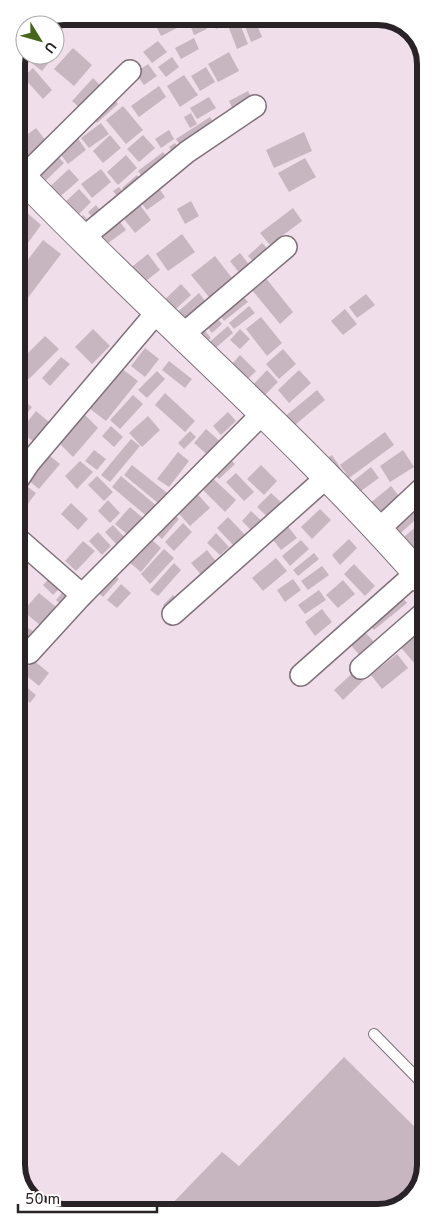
<svg xmlns="http://www.w3.org/2000/svg" width="442" height="1229" viewBox="0 0 442 1229" font-family="Overpass,sans-serif">
<style>
.building{fill:#c7b6c0}
.lines{fill:none;stroke-linecap:round;stroke-linejoin:round}
.service-casing{stroke:#7f707a;stroke-width:12}
.minor-casing{stroke:#7f707a;stroke-width:24}
.secondary-casing{stroke:#7f707a;stroke-width:30}
.service{stroke:#fff;stroke-width:10}
.minor{stroke:#fff;stroke-width:21}
.secondary{stroke:#fff;stroke-width:28}
.rim{fill:none;stroke:#292226;stroke-width:6}
</style>
<rect width="100%" height="100%" fill="#f0dfea"/>
<g class="building">
<polygon points="202,16 207,29 194,35 187,17"/>
<polygon points="210,16 231,16 233,22 216,29"/>
<polygon points="179,17 183,25 161,36 157,28"/>
<polygon points="254,17 262,37 251,42 243,21"/>
<polygon points="240,24 248,44 237,49 229,28"/>
<polygon points="194,38 199,49 181,59 175,48"/>
<polygon points="158,41 167,52 152,63 143,52"/>
<polygon points="73,48 92,65 74,86 54,69"/>
<polygon points="229,52 239,71 218,82 208,64"/>
<polygon points="34,55 55,55 42,71 29,61"/>
<polygon points="172,57 179,67 166,77 158,67"/>
<polygon points="16,64 22,69 16,75"/>
<polygon points="148,64 157,76 144,85 135,73"/>
<polygon points="206,67 215,82 200,91 191,76"/>
<polygon points="33,68 52,90 43,99 23,77"/>
<polygon points="184,75 198,95 180,107 167,86"/>
<polygon points="93,78 102,87 82,110 72,101"/>
<polygon points="159,86 166,97 139,117 131,106"/>
<polygon points="21,87 28,96 16,105 16,90"/>
<polygon points="248,91 255,104 235,114 229,101"/>
<polygon points="111,95 118,104 97,123 89,114"/>
<polygon points="209,97 216,108 197,119 190,108"/>
<polygon points="123,106 143,130 126,144 106,120"/>
<polygon points="191,113 197,124 190,128 184,117"/>
<polygon points="210,117 217,128 183,149 176,139"/>
<polygon points="16,121 22,129 16,133"/>
<polygon points="101,123 109,134 89,148 81,138"/>
<polygon points="36,128 50,146 24,166 16,157 16,143"/>
<polygon points="169,130 174,139 161,148 155,139"/>
<polygon points="304,132 312,151 274,168 266,150"/>
<polygon points="110,135 121,148 103,163 93,151"/>
<polygon points="143,135 155,148 139,162 127,149"/>
<polygon points="77,137 86,150 68,164 58,151"/>
<polygon points="175,143 182,153 176,157 169,147"/>
<polygon points="54,152 64,163 39,187 28,176"/>
<polygon points="163,152 171,162 146,182 138,171"/>
<polygon points="126,155 137,168 118,185 107,172"/>
<polygon points="305,158 316,177 289,192 278,173"/>
<polygon points="69,169 79,180 54,202 45,191"/>
<polygon points="101,169 111,182 92,198 81,184"/>
<polygon points="137,175 145,184 130,197 122,188"/>
<polygon points="119,187 128,198 122,203 113,191"/>
<polygon points="158,187 165,197 147,210 139,200"/>
<polygon points="79,189 91,202 72,221 59,208"/>
<polygon points="137,201 151,220 135,233 120,214"/>
<polygon points="191,201 199,216 185,224 177,209"/>
<polygon points="96,205 105,216 97,223 88,212"/>
<polygon points="293,208 302,221 270,245 260,233"/>
<polygon points="25,211 41,225 17,258 17,222"/>
<polygon points="83,215 94,226 76,221"/>
<polygon points="117,218 126,230 100,249 92,237"/>
<polygon points="182,234 195,252 168,271 156,254"/>
<polygon points="43,240 61,254 24,303 17,297 17,274"/>
<polygon points="262,243 272,253 258,266 248,256"/>
<polygon points="240,253 254,271 244,279 230,261"/>
<polygon points="148,254 160,270 141,285 129,269"/>
<polygon points="215,256 232,278 209,297 191,275"/>
<polygon points="265,277 293,312 280,324 251,289"/>
<polygon points="181,284 191,295 166,318 157,307"/>
<polygon points="199,293 208,305 180,329 171,318"/>
<polygon points="240,293 248,302 224,321 217,311"/>
<polygon points="366,294 375,305 357,318 349,307"/>
<polygon points="249,306 255,313 234,329 229,323"/>
<polygon points="345,309 357,324 343,335 331,321"/>
<polygon points="213,313 222,324 212,333 203,322"/>
<polygon points="261,317 282,343 267,356 246,329"/>
<polygon points="200,325 211,338 201,346 191,333"/>
<polygon points="228,326 233,333 212,351 206,345"/>
<polygon points="17,329 22,334 17,340"/>
<polygon points="93,329 110,346 92,364 75,347"/>
<polygon points="240,329 250,339 240,349 230,340"/>
<polygon points="45,336 59,349 29,379 17,367 17,364"/>
<polygon points="145,348 159,359 145,377 131,366"/>
<polygon points="283,349 296,364 279,379 266,364"/>
<polygon points="240,355 256,371 247,380 231,365"/>
<polygon points="61,357 70,364 50,386 42,378"/>
<polygon points="169,361 192,379 185,388 162,370"/>
<polygon points="121,368 138,381 106,421 89,408"/>
<polygon points="267,370 278,382 259,401 248,390"/>
<polygon points="299,370 311,383 289,403 278,390"/>
<polygon points="157,371 165,379 147,398 138,390"/>
<polygon points="317,390 325,400 290,429 282,419"/>
<polygon points="165,393 195,421 185,432 155,405"/>
<polygon points="133,395 143,404 120,429 110,420"/>
<polygon points="19,397 32,407 19,424 17,399"/>
<polygon points="36,411 49,422 34,442 20,431"/>
<polygon points="228,412 236,421 221,435 213,426"/>
<polygon points="85,415 98,428 73,457 59,443"/>
<polygon points="148,416 160,430 142,447 129,433"/>
<polygon points="111,426 123,437 114,447 102,436"/>
<polygon points="206,429 224,445 212,459 194,443"/>
<polygon points="190,431 196,437 184,449 178,443"/>
<polygon points="385,432 394,445 349,478 340,465"/>
<polygon points="131,439 140,446 110,482 101,475"/>
<polygon points="94,450 106,459 97,470 85,461"/>
<polygon points="403,450 414,467 390,482 380,466"/>
<polygon points="45,452 60,464 39,489 24,477"/>
<polygon points="178,452 189,461 169,487 157,479"/>
<polygon points="332,455 344,473 336,478 324,460"/>
<polygon points="227,456 235,464 219,479 211,471"/>
<polygon points="80,461 93,472 77,489 65,476"/>
<polygon points="132,465 167,493 158,503 124,475"/>
<polygon points="261,465 277,481 264,495 247,479"/>
<polygon points="371,467 379,478 354,496 347,486"/>
<polygon points="207,473 236,500 225,512 197,484"/>
<polygon points="236,473 254,492 244,501 226,482"/>
<polygon points="97,476 113,492 104,501 88,485"/>
<polygon points="121,476 158,507 149,518 112,487"/>
<polygon points="25,485 36,493 17,518 17,495"/>
<polygon points="391,486 403,501 375,524 363,509"/>
<polygon points="193,489 210,508 190,526 173,507"/>
<polygon points="271,493 284,505 270,519 257,507"/>
<polygon points="108,500 120,513 110,523 98,511"/>
<polygon points="414,500 424,512 394,539 383,527"/>
<polygon points="71,503 88,519 78,530 61,514"/>
<polygon points="130,507 144,519 129,536 115,524"/>
<polygon points="320,509 331,520 312,539 301,527"/>
<polygon points="169,511 179,519 162,539 153,531"/>
<polygon points="251,511 267,526 257,536 242,521"/>
<polygon points="228,517 247,537 235,547 217,528"/>
<polygon points="425,519 425,546 411,558 398,542"/>
<polygon points="183,523 192,532 174,551 165,542"/>
<polygon points="286,524 297,538 281,550 270,536"/>
<polygon points="113,525 126,539 118,546 105,532"/>
<polygon points="98,532 111,546 102,555 89,541"/>
<polygon points="216,533 229,547 220,555 207,543"/>
<polygon points="151,539 161,548 141,572 130,563"/>
<polygon points="349,539 357,548 340,565 332,555"/>
<polygon points="301,540 309,549 290,566 282,556"/>
<polygon points="83,541 95,551 76,571 65,561"/>
<polygon points="164,549 174,558 150,584 141,574"/>
<polygon points="207,550 218,564 203,577 191,563"/>
<polygon points="314,553 319,559 298,576 293,570"/>
<polygon points="276,558 287,571 263,591 252,578"/>
<polygon points="174,563 181,570 158,596 150,590"/>
<polygon points="354,564 375,586 365,596 344,574"/>
<polygon points="322,566 329,575 308,590 301,581"/>
<polygon points="109,570 119,579 103,597 93,588"/>
<polygon points="54,573 65,583 53,595 43,585"/>
<polygon points="293,579 301,590 285,602 277,590"/>
<polygon points="343,580 355,594 338,608 326,595"/>
<polygon points="121,584 131,593 117,608 107,600"/>
<polygon points="68,586 77,594 65,608 56,600"/>
<polygon points="319,590 326,600 305,614 298,605"/>
<polygon points="39,593 56,607 40,625 23,611"/>
<polygon points="173,595 181,603 172,613 163,605"/>
<polygon points="401,596 407,603 374,630 368,623"/>
<polygon points="322,609 332,622 315,636 305,622"/>
<polygon points="25,626 39,635 31,647 17,638"/>
<polygon points="415,627 425,639 425,656 415,664 397,643"/>
<polygon points="362,629 379,647 364,660 348,642"/>
<polygon points="17,647 24,651 17,662"/>
<polygon points="397,654 408,668 382,689 371,675"/>
<polygon points="33,660 49,673 39,686 23,673"/>
<polygon points="357,669 366,678 343,700 334,690"/>
<polygon points="24,685 36,695 30,703 18,693"/>
<polygon points="344,1057 426,1138 426,1165 416,1194 390,1211 168,1212 166,1210 222,1152 239,1166"/>
</g>
<g class="lines">
<defs>
<polyline id="service" points="374,1034 426,1087"/>
<g id="minor">
<polyline points="23,177 130,71"/>
<polyline points="83,238 187,152 255,106"/>
<polyline points="181,336 286,247"/>
<polyline points="17,481 29,463 157,312"/>
<polyline points="378,530 425,486"/>
<polyline points="17,538 82,595"/>
<polyline points="173,614 328,476"/>
<polyline points="29,653 82,595 263,413"/>
<polyline points="361,668 425,612"/>
<polyline points="301,675 416,573"/>
</g>
<path id="secondary" d="M16,171C150,311 298,436 425,582"/>
</defs>
<use href="#service" class="service-casing"/>
<use href="#minor" class="minor-casing"/>
<use href="#secondary" class="secondary-casing"/>
<use href="#service" class="service"/>
<use href="#minor" class="minor"/>
<use href="#secondary" class="secondary"/>
</g>
<path d="M0 0H442V1229H0ZM64 25H378A39 39 0 0 1 417 64V1165A39 39 0 0 1 378 1204H64A39 39 0 0 1 25 1165V64A39 39 0 0 1 64 25Z" fill="#fff" fill-rule="evenodd"/>
<path class="rim" d="M64 25H378A39 39 0 0 1 417 64V1165A39 39 0 0 1 378 1204H64A39 39 0 0 1 25 1165V64A39 39 0 0 1 64 25Z"/>
<g transform="translate(40 40) rotate(127)"><circle r="24" fill="#ffffff" stroke="#a9a7a8"/>
<path d="M0-4L9 19L0 12L-9 19Z" fill="#46661b"/>
<text y="-8" font-size="14" font-weight="bold" text-anchor="middle" fill="#292226">U</text>
</g>
<path d="M18 1204v8h139v-8" fill="none" stroke="#292226" stroke-width="2.5"/>
<text x="25" y="1204" font-size="15" fill="#292226" stroke="#ffffff" stroke-width="4" paint-order="stroke">50 m</text>
</svg>
